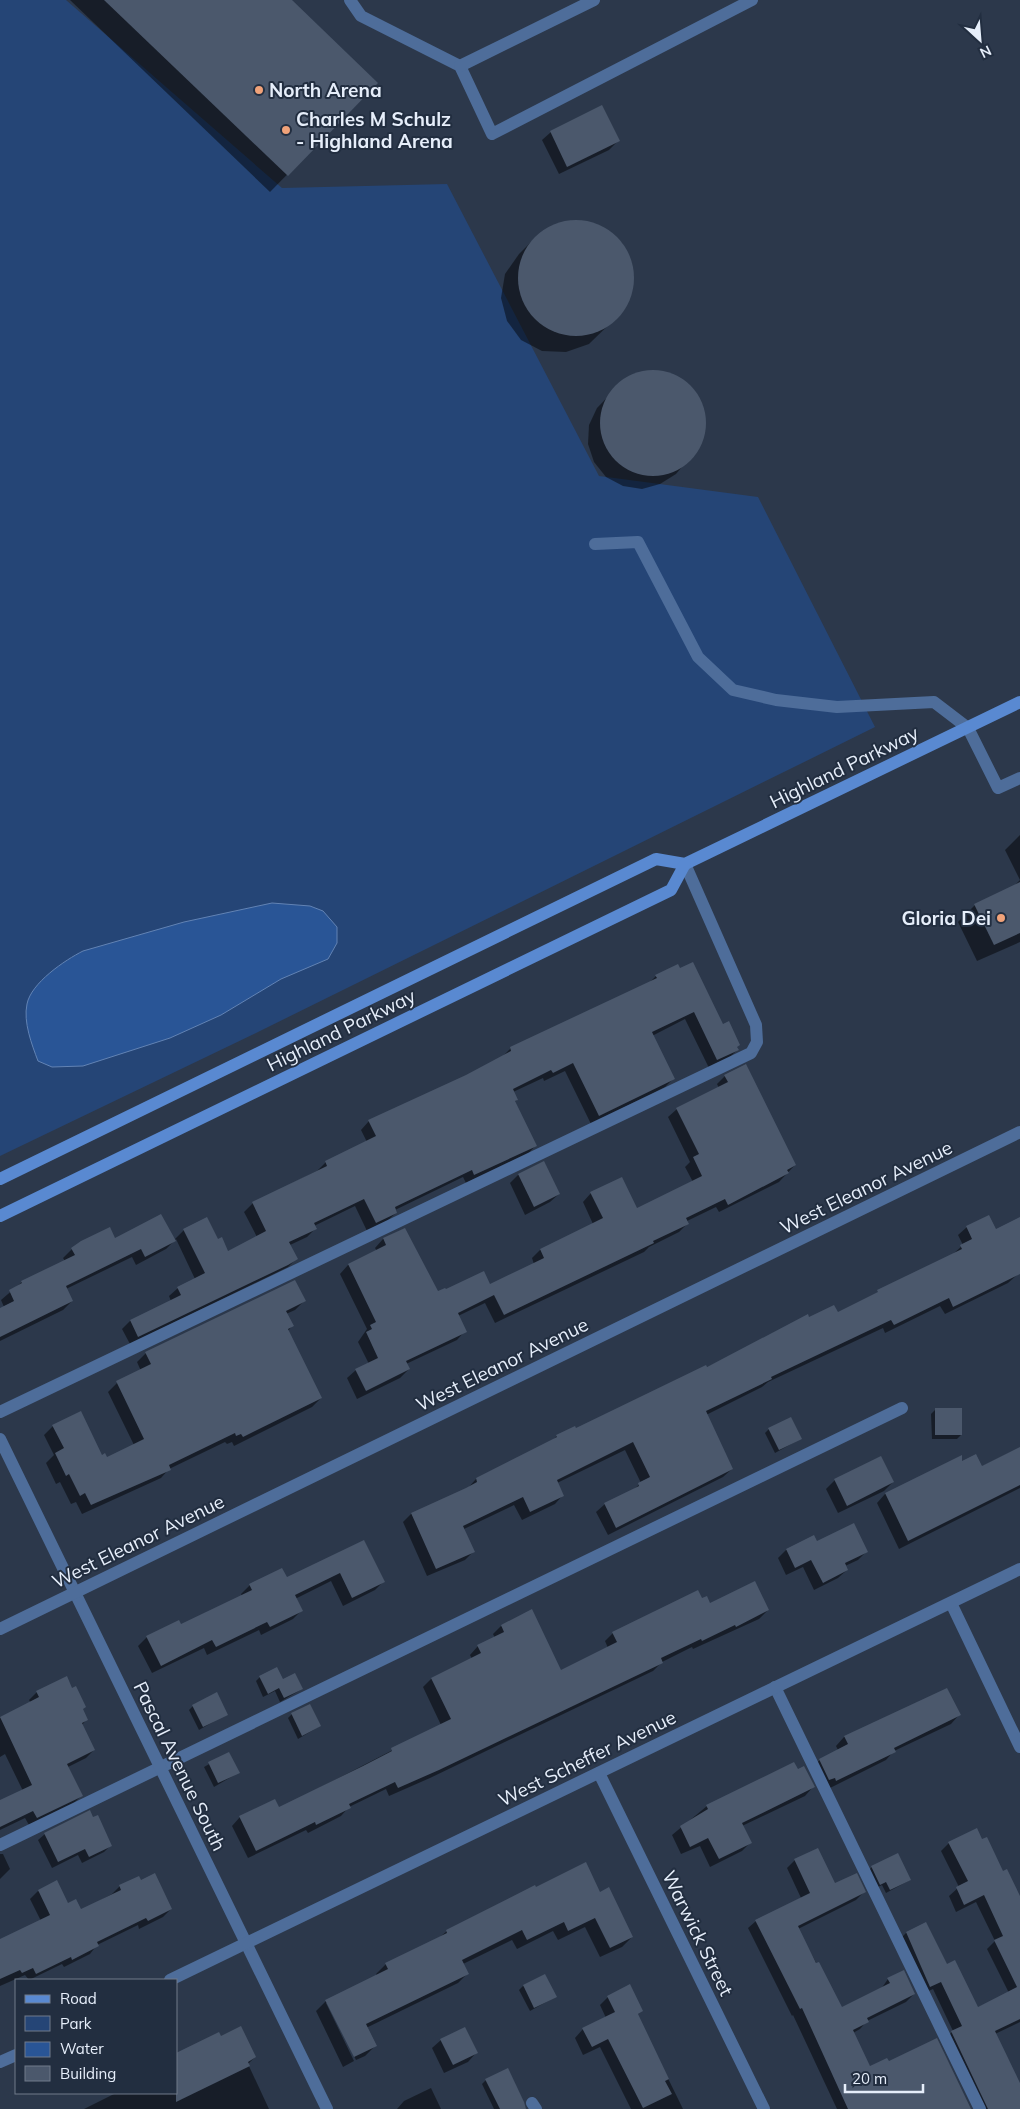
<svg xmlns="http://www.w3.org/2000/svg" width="1020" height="2109" viewBox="0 0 1020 2109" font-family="Mulish,sans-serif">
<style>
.green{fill:#254576}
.water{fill:#295596;stroke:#6283b4}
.shadow{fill:#0007}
.building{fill:#4b586c}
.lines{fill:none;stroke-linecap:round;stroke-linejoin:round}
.lane{stroke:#4e6d9a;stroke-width:12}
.street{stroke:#4e6d9a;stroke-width:12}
.secondary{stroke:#5989d1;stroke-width:12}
.poi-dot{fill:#f0a279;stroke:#222e40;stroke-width:2}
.labels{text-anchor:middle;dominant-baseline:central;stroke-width:4;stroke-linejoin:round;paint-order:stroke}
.poi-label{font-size:19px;font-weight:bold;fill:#e6eefa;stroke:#222e40;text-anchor:start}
.street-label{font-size:19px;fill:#e6eefa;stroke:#222e40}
</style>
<rect width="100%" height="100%" fill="#2c384b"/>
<polygon class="green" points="0,0 66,0 282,188 447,184 599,476 758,497 875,727 260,1031 0,1156"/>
<path class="water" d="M272,903L310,906L323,911L337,927V943L328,959L281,979L221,1015L170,1038L83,1066L52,1067L38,1061C32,1045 23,1022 27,1004C31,983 65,960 83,951L184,922Z"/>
<g class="shadow">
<polygon points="70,0 290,0 377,83 270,192"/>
<polygon points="551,132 618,141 609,150 559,174 542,140"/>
<polygon points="580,221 603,227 622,243 632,264 633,288 624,310 589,344 566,352 542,351 521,340 507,321 501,298 505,274 519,254 536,237 557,224"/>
<polygon points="661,372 679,378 694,390 703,407 705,426 701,444 676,474 660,484 642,489 623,486 606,477 594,462 588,444 589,425 597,408 624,380 642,373"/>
<polygon points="1020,835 1020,942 977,961 958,922 975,905 1014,886 1020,880 1005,850"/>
<polygon points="656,976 723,1026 737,1050 729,1058 709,1068 685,1019 652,1036 673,1079 665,1087 591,1124 565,1071 544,1081 543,1078 513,1092 517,1100 514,1102 535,1146 527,1155 466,1183 463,1177 395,1210 396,1213 387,1221 367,1231 355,1206 314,1226 316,1228 307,1237 290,1245 296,1259 288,1267 130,1344 122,1329 130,1321 171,1301 169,1296 178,1288 195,1279 176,1239 166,1249 136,1265 132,1257 66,1289 72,1301 63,1310 0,1341 0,1309 4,1307 1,1300 22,1282 65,1261 63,1258 72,1249 114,1240 174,1240 184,1230 217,1241 227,1252 257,1237 244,1212 253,1203 317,1171 326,1162 367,1142 361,1130 369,1121 466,1076 502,1057 511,1048 649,983"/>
<polygon points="725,1076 795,1165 779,1182 719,1212 716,1207 687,1221 688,1223 679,1232 649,1247 644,1252 495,1323 485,1303 458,1316 465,1331 457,1340 406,1364 409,1369 400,1378 357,1399 347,1378 356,1370 369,1364 358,1342 367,1329 340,1274 348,1265 377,1251 375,1248 383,1239 404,1229 437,1293 490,1286 534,1264 532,1258 540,1250 593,1224 583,1202 591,1193 636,1210 693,1182 685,1167 690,1162 668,1117 677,1109 719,1088 717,1084"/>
<polygon points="543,1163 559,1194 550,1202 525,1215 510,1183 518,1175"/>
<polygon points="1020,1219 1020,1261 1017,1275 1008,1283 945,1314 940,1306 885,1333 883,1328 768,1382 762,1387 706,1415 732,1469 723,1477 608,1535 596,1512 605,1504 633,1490 641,1483 625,1450 557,1483 563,1495 555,1504 522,1520 514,1505 464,1529 473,1552 465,1560 427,1576 403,1522 411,1514 468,1488 476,1479 551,1442 557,1436 575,1427 576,1430 809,1318 837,1314 952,1255 963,1245 958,1235 967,1227 995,1231"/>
<polygon points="304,1301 295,1310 286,1314 292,1326 288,1331 321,1398 312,1407 234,1446 232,1442 227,1444 225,1442 169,1469 161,1478 82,1514 76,1502 71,1504 60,1482 56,1484 46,1463 54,1455 44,1435 53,1426 106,1459 134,1445 108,1392 117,1383 141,1371 137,1362 146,1353"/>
<polygon points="935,1410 961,1435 957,1439 932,1439 931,1414"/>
<polygon points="769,1429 800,1439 775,1453 765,1433"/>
<polygon points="1020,1448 1020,1488 899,1549 877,1503 885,1494 961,1457 961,1463 981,1467"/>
<polygon points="835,1480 893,1482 884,1491 838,1513 826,1489"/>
<polygon points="364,1541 383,1582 375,1590 343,1606 331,1581 295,1599 301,1611 293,1619 261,1635 259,1630 207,1655 204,1648 152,1673 138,1646 147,1637 181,1626 242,1596 241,1594 250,1585 286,1579"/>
<polygon points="817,1543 866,1552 858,1560 845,1566 847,1570 838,1578 814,1590 803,1567 786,1575 778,1558 786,1550"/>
<polygon points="701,1599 710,1605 768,1610 759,1619 693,1649 692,1647 662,1662 653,1671 430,1778 389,1796 386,1789 349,1807 341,1816 308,1833 306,1830 248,1858 232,1826 240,1817 279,1809 441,1725 423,1687 431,1679 472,1659 470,1655 478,1646 495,1638 493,1634 501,1626 561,1671 608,1648 605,1641 613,1633"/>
<polygon points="260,1677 302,1689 280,1702 275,1691 263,1697 256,1681"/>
<polygon points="947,1689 959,1715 951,1724 894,1751 886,1760 828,1789 811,1768 820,1760 838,1750 836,1746 844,1737"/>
<polygon points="37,1692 82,1709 87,1719 82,1725 94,1750 86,1758 68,1767 81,1796 73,1804 29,1825 25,1818 0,1830 0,1802 23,1791 5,1754 0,1757 0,1718 31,1703 29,1700"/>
<polygon points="193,1706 227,1714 199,1730 189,1710"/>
<polygon points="292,1714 320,1726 298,1739 288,1718"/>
<polygon points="229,1753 238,1773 214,1787 204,1767"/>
<polygon points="797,1771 813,1787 805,1796 742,1826 750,1843 742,1851 710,1867 700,1846 681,1854 672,1835 707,1806"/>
<polygon points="45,1834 111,1845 104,1852 82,1863 78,1855 52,1868 38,1840"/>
<polygon points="949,1843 1020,1909 1020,2022 995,2034 1020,2086 1020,2109 977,2109 944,2040 953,2031 933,1989 922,1994 898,1941 906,1933 926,1924 946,1965 977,2008 1009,1993 987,1949 995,1941 976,1902 956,1912 949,1896 959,1887 941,1851"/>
<polygon points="817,1849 835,1885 864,1892 856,1900 798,1929 841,2009 881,1989 888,1979 914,1994 906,2002 867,2021 860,2029 853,2033 870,2067 888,2063 970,2109 837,2109 793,2015 792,2016 748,1928 756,1921 801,1898 787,1868 795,1860"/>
<polygon points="0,1854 3,1854 10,1869 0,1879"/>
<polygon points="872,1867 910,1880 886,1893 882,1885 876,1888 868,1871"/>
<polygon points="120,1886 171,1909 163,1917 139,1929 138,1925 97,1945 90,1954 64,1967 62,1964 29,1980 25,1975 0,1986 0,1941 41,1921 30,1899 38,1891 81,1911 112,1894"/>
<polygon points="535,1889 600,1893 632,1937 622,1947 600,1957 585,1927 558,1940 553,1931 517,1949 512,1940 463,1964 468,1973 458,1983 366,2028 375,2046 365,2056 356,2060 328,2003 326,2003 354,2061 343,2067 316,2011 326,2001 377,1976 376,1974 386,1964 440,1937 447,1931"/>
<polygon points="523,1986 555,1997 530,2011 519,1990"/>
<polygon points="608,1997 642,2011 637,2015 683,2109 631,2109 600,2047 583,2055 575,2038 583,2029 606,2018 600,2005"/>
<polygon points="221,2038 255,2057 248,2064 269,2109 84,2109 116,2093 176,2093"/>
<polygon points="441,2040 476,2053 468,2062 444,2073 432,2048"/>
<polygon points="486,2080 521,2109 494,2109 482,2084"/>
<polygon points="431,2088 441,2109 397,2109 404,2101"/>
</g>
<g class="building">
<polygon points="104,0 292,0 378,83 288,176"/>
<polygon points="602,105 620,141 567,167 550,131"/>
<circle cx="576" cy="278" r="58"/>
<circle cx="653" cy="423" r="53"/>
<polygon points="1020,882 1020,933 994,945 974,904"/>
<polygon points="693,962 723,1024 729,1021 740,1045 737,1047 739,1050 717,1060 694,1012 652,1032 675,1079 599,1116 573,1063 553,1073 551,1070 513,1089 518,1100 515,1101 537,1146 474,1175 472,1170 395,1207 397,1213 376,1223 364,1199 314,1223 317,1229 289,1242 298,1259 288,1265 138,1337 130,1320 181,1295 177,1287 205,1273 183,1229 207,1217 218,1239 222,1237 228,1251 266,1231 252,1202 327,1166 325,1161 376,1136 368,1120 466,1075 511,1051 510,1047 657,978 655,975 678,964 680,968"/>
<polygon points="746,1064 796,1165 787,1170 789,1173 728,1205 725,1199 686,1218 689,1224 653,1241 654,1243 504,1315 494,1295 458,1313 467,1332 406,1361 410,1369 366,1391 355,1369 378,1358 366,1332 372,1329 370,1325 376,1322 348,1264 386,1245 383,1238 405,1228 438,1291 445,1288 446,1289 484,1271 490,1284 544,1258 540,1249 603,1218 590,1192 622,1177 637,1208 702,1176 693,1157 699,1154 676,1108 728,1082 724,1075"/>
<polygon points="544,1161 560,1194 534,1207 518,1174"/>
<polygon points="161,1214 176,1241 145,1257 141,1249 66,1286 73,1301 0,1337 0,1308 14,1301 9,1290 22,1283 21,1281 75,1255 71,1248 81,1241 110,1227 115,1238"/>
<polygon points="989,1215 996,1229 1020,1217 1020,1274 953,1307 949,1298 894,1325 891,1320 771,1377 772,1379 706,1411 733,1469 616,1528 604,1503 639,1486 638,1483 650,1477 633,1442 557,1480 564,1496 530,1512 523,1497 463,1526 475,1552 436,1569 411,1513 466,1488 477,1482 476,1478 557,1437 556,1435 575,1426 576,1428 706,1365 707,1367 808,1314 809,1317 834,1305 838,1312 878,1292 877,1290 962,1249 960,1245 972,1239 966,1226"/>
<polygon points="295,1280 306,1301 286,1311 294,1326 288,1329 322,1398 243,1437 241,1434 236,1436 235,1433 169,1465 171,1470 91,1505 85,1493 80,1496 69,1474 66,1476 55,1453 64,1448 52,1425 81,1411 102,1455 105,1453 107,1457 144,1439 116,1381 151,1364 145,1352"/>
<rect x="935" y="1408" width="27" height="27"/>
<polygon points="791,1417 802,1439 779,1450 768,1428"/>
<polygon points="1020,1447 1020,1485 908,1541 885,1493 962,1455 962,1461 976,1454 982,1466"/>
<polygon points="881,1456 894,1482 847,1506 834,1479"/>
<polygon points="854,1523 868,1552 845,1563 848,1570 823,1583 811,1560 795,1568 786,1549 814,1535 817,1541"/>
<polygon points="364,1540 385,1582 352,1598 340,1573 295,1595 303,1611 270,1627 267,1622 216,1647 212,1640 161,1666 146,1636 179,1620 181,1624 252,1590 249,1584 282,1568 287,1577"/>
<polygon points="755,1581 769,1610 736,1627 735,1625 702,1641 701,1639 661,1658 663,1663 439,1770 398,1788 395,1782 349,1804 351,1808 316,1825 315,1822 256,1851 239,1816 275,1799 279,1807 363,1766 392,1751 391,1748 451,1719 431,1678 481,1653 477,1645 504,1632 501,1625 532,1609 561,1670 617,1642 612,1632 698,1590 702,1598 707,1596 710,1603"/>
<polygon points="277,1667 283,1679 295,1673 303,1689 284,1698 279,1688 268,1694 259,1676"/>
<polygon points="67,1676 72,1688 76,1686 86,1707 83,1709 88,1720 82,1723 95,1750 67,1764 83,1796 37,1818 33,1811 0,1827 0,1800 32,1785 0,1717 39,1697 36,1691"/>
<polygon points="947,1688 961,1715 894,1748 896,1752 836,1781 835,1778 829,1780 819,1759 848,1744 844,1736"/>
<polygon points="217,1692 228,1715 203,1727 192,1705"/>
<polygon points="310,1704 321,1726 302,1736 291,1713"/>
<polygon points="229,1752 240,1773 218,1783 208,1762"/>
<polygon points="794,1762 798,1769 804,1766 815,1787 742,1823 752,1843 719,1859 708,1838 690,1847 680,1826 708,1809 706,1805"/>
<polygon points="90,1810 93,1817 98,1815 112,1846 89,1857 85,1849 58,1862 44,1833"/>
<polygon points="977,1828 982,1839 987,1837 1003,1871 1007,1869 1020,1896 1020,2019 995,2031 1020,2083 1020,2109 988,2109 951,2031 962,2026 941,1982 930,1987 906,1932 926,1922 947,1964 955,1960 978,2007 1017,1987 994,1940 1003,1936 984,1895 964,1905 956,1887 968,1881 948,1842"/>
<polygon points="818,1848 835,1883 857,1873 866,1892 798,1926 816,1963 819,1962 842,2007 890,1983 887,1978 904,1970 915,1994 867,2018 869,2022 853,2030 870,2066 887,2058 889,2061 937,2038 971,2109 848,2109 802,2008 800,2009 755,1920 810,1893 794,1859"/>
<polygon points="898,1853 911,1880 890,1890 886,1882 880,1885 871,1866"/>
<polygon points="586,1862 600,1892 609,1887 633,1937 610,1948 595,1918 568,1931 564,1922 527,1940 522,1930 462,1960 469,1974 366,2024 377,2046 354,2057 325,2000 388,1969 385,1963 447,1933 446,1930 535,1885 536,1887"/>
<polygon points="155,1873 172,1909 148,1921 146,1918 97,1942 99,1946 72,1960 71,1957 36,1974 33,1968 22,1973 20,1970 0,1979 0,1939 50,1915 38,1890 57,1880 68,1903 76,1899 81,1909 121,1890 119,1885 139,1876 141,1880"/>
<polygon points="545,1974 557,1997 534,2008 523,1985"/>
<polygon points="630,1984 643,2011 638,2014 669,2079 665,2081 672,2094 643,2108 608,2039 592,2047 582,2028 615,2012 607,1996"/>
<polygon points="241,2026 256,2057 248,2062 250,2066 176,2102 176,2053 219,2032 221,2036"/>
<polygon points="465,2027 478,2053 453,2065 440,2039"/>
<polygon points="508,2068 524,2102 526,2109 500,2109 485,2079"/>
</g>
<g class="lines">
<g class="lane">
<polyline points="350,0 361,16 460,66 492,134 752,0"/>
<polyline points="460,66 594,0"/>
<polyline points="595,544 638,542 698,657 733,690 776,700 837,707 934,702 968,728 998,788 1020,778"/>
<polyline points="0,1412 751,1053 757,1042 756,1025 685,864"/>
<polyline points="775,1687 980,2109"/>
<polyline points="0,1845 902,1408"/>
<polyline points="532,2103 536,2109"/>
</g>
<g class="street">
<polyline points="0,1439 327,2109"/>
<polyline points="951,1603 1020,1747"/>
<polyline points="0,1629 1020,1132"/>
<polyline points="599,1773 764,2109"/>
<polyline points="170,1980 1020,1569"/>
<polyline points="0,2062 16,2055"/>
</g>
<g class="secondary">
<polyline points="0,1179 656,859 685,864 1020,702"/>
<polyline points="0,1216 671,890 685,864"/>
</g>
</g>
<g class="poi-dot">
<circle cx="259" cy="90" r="5"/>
<circle cx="286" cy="130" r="5"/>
<circle cx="1001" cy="918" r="5"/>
</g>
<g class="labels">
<g class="poi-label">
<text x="269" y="90">North Arena</text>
<text x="296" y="119">Charles M Schulz<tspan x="296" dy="22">- Highland Arena</tspan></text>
<text x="991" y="918" text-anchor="end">Gloria Dei</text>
</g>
<g class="street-label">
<text transform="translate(844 767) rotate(-26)">Highland Parkway</text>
<text transform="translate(341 1030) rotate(-26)">Highland Parkway</text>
<text transform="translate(866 1187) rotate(-26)">West Eleanor Avenue</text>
<text transform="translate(502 1364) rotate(-26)">West Eleanor Avenue</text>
<text transform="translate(138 1541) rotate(-26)">West Eleanor Avenue</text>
<text transform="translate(587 1758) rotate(-26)">West Scheffer Avenue</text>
<text transform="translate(180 1766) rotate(64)">Pascal Avenue South</text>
<text transform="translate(698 1933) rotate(64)">Warwick Street</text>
</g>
</g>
<rect x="15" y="1979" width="162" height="115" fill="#222e40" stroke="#707b8a"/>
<rect x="25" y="1995" width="25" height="8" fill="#5989d1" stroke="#707b8a"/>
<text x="60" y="2004" font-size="15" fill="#e6eefa">Road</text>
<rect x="25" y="2016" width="25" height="15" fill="#254576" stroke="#707b8a"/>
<text x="60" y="2029" font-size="15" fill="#e6eefa">Park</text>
<rect x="25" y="2042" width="25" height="15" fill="#295596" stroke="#707b8a"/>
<text x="60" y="2054" font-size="15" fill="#e6eefa">Water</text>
<rect x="25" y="2066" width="25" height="15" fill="#4b586c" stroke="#707b8a"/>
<text x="60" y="2079" font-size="15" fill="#e6eefa">Building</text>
<g transform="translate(980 40) rotate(154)" stroke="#222e40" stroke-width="4" paint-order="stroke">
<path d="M0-4L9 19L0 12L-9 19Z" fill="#e6eefa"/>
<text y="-8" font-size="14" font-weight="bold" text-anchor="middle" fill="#e6eefa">N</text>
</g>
<path d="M845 2084v8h78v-8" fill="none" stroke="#e6eefa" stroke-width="2.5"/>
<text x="852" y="2084" font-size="15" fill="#e6eefa" stroke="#222e40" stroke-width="4" paint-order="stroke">20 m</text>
</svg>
